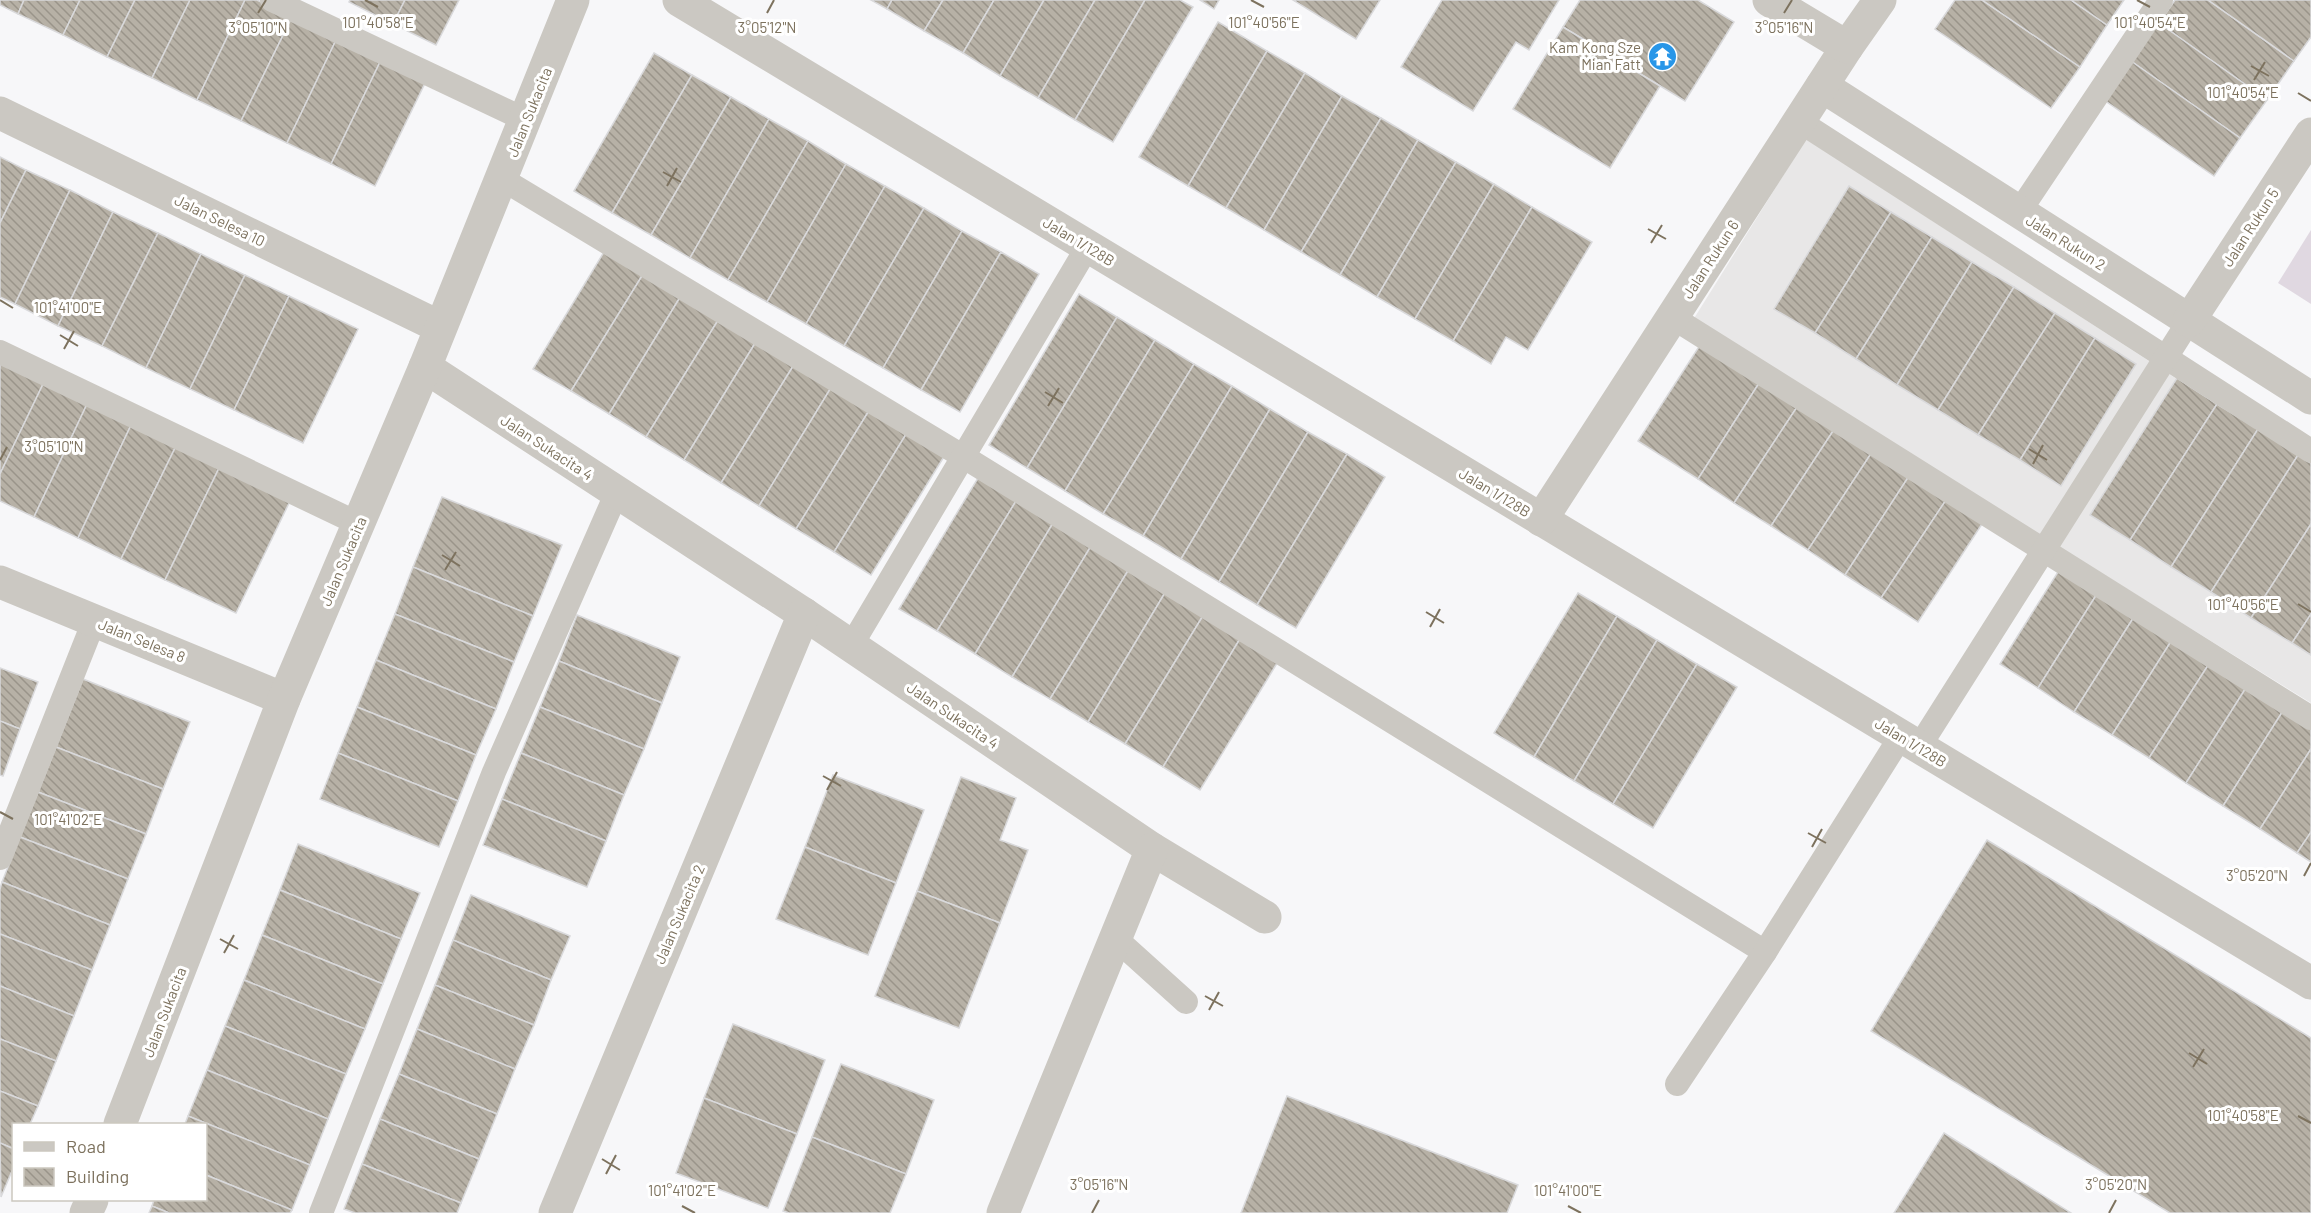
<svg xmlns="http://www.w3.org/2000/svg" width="2311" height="1213" viewBox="0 0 2311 1213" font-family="Barlow,sans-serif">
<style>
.built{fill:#e8e7e7}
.green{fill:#e0d8e1}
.building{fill:url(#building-back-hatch);stroke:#d9d9db;stroke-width:1.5}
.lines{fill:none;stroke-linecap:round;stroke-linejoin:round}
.service{stroke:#cbc8c2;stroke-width:24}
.minor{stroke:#cbc8c2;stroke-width:33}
.tertiary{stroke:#cbc8c2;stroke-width:33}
.ticks{fill:none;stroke:#7d725e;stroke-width:2}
.labels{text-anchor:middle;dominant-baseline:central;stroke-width:6;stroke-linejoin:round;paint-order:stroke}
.poi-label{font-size:15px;fill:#7d725e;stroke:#fff;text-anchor:end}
.street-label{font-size:15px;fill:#7d725e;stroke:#fff}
.ticks-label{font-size:15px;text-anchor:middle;fill:#7d725e;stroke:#fff;stroke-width:6;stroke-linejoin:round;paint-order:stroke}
</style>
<defs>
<pattern id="building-back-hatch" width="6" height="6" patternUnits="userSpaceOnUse" patternTransform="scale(1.5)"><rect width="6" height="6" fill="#b7b1a6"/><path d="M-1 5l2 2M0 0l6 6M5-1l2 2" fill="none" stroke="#9a948a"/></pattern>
</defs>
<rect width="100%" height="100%" fill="#f7f7f9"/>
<polygon class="built" points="1806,139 2311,466 2311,703 1693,320"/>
<polygon class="green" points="2311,230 2311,304 2278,283"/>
<g class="building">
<polygon points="0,0 24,0 18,14 0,5"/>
<polygon points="24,0 80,0 63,35 18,14"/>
<polygon points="80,0 135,0 107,57 63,35"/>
<polygon points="135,0 190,0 152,78 107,57"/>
<polygon points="190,0 245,0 197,100 152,78"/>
<polygon points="245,0 257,0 292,17 241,121 197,100"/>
<polygon points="350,0 405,0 393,24 349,2"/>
<polygon points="405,0 459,0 436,45 393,24"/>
<polygon points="871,0 892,0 887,9"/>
<polygon points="892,0 943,0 924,31 887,9"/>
<polygon points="943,0 994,0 963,53 924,31"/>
<polygon points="994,0 1044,0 1000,76 963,53"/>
<polygon points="1044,0 1095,0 1038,98 1000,76"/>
<polygon points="1095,0 1145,0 1075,120 1038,98"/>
<polygon points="1145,0 1180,0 1193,7 1113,142 1075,120"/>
<polygon points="1200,0 1219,0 1214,9"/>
<polygon points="1293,0 1380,0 1356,39"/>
<polygon points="1442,0 1559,0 1529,50 1516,42 1473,111 1401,67"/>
<polygon points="1580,0 1698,0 1734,22 1685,101 1563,27"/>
<polygon points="1955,0 1982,0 2080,67 2051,108 1935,29"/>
<polygon points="1982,0 2071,0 2107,25 2080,67"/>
<polygon points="2071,0 2124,0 2107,25"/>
<polygon points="2175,0 2208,0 2294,61 2267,100 2159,23"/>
<polygon points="2208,0 2311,0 2311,37 2294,61"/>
<polygon points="292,17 337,38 287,143 241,121"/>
<polygon points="1218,22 1267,51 1188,186 1139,157"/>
<polygon points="2159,23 2267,100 2240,138 2131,61"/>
<polygon points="1563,27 1660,86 1610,168 1513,109"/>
<polygon points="337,38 381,60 331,164 287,143"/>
<polygon points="1267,51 1305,73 1226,208 1188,186"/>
<polygon points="654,53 692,75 612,213 574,191"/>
<polygon points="381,60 426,81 375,186 331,164"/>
<polygon points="2131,61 2240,138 2214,176 2104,100"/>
<polygon points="1305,73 1342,96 1264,230 1226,208"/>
<polygon points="692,75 731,97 651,235 612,213"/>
<polygon points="1342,96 1381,118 1301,252 1264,230"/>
<polygon points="731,97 769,119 690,258 651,235"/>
<polygon points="1381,118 1418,140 1340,275 1301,252"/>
<polygon points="769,119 808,141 728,280 690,258"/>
<polygon points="1418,140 1456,162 1377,297 1340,275"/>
<polygon points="808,141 846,164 767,302 728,280"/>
<polygon points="0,157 26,170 0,223"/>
<polygon points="1456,162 1494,184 1415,319 1377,297"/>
<polygon points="846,164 885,186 806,324 767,302"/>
<polygon points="26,170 70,190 15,304 0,297 0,223"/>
<polygon points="1494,184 1532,207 1453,341 1415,319"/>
<polygon points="885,186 924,208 844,346 806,324"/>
<polygon points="1849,186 1891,212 1815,333 1774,309"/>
<polygon points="70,190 113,212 58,326 15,304"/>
<polygon points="1532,207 1592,242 1528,350 1506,337 1491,364 1453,341"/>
<polygon points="924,208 962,231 883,368 844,346"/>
<polygon points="113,212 158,233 102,346 58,326"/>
<polygon points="1891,212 1932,237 1856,359 1815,333"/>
<polygon points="962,231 1001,252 921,390 883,368"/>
<polygon points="158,233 201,254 146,368 102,346"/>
<polygon points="1932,237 1972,262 1897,385 1856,359"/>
<polygon points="607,247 645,271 571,391 533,369"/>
<polygon points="1001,252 1039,274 960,412 921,390"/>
<polygon points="201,254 245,275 190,389 146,368"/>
<polygon points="1972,262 2014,287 1938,410 1897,385"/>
<polygon points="645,271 682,294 609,414 571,391"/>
<polygon points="245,275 289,296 234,410 190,389"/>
<polygon points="2014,287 2055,313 1978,435 1938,410"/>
<polygon points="682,294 720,317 646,437 609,414"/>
<polygon points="1079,294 1117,317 1027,468 989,445"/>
<polygon points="289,296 358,329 303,443 234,410"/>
<polygon points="2055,313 2095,338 2020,460 1978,435"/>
<polygon points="720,317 757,340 684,460 646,437"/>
<polygon points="1117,317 1155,340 1065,491 1027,468"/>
<polygon points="2095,338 2136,364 2061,486 2020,460"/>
<polygon points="757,340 795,363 721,483 684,460"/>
<polygon points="1155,340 1194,364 1103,514 1065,491"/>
<polygon points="1702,342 1761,380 1698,479 1638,441"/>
<polygon points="0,362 45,380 0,474"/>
<polygon points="795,363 832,386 759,506 721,483"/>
<polygon points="1194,364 1232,386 1143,536 1103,514"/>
<polygon points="2177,378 2217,404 2130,540 2090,515"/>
<polygon points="45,380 88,402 34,517 0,501 0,474"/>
<polygon points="1761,380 1799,404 1734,503 1698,479"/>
<polygon points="832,386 870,409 796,529 759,506"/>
<polygon points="1232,386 1270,409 1181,559 1143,536"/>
<polygon points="88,402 132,423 78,538 34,517"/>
<polygon points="1799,404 1835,428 1771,526 1734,503"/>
<polygon points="2217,404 2258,429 2171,567 2130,540"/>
<polygon points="870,409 908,431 834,552 796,529"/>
<polygon points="1270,409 1308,432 1219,582 1181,559"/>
<polygon points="132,423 177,444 121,559 78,538"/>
<polygon points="1835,428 1872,452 1808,550 1771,526"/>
<polygon points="2258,429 2298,455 2211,592 2171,567"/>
<polygon points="908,431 945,455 871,575 834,552"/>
<polygon points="1308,432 1347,454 1257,605 1219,582"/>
<polygon points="177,444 221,464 165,580 121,559"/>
<polygon points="1872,452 1909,476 1845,575 1808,550"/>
<polygon points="1347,454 1385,477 1296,628 1257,605"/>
<polygon points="2298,455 2311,463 2311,524 2251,618 2211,592"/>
<polygon points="221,464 291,499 236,613 165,580"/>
<polygon points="1909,476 1946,500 1881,598 1845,575"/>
<polygon points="978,478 1016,501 937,631 899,609"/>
<polygon points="442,497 562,545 533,616 413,567"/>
<polygon points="1946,500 1982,524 1918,622 1881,598"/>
<polygon points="1016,501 1053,523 975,654 937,631"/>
<polygon points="1053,523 1091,546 1012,677 975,654"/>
<polygon points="2311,524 2311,614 2292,643 2251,618"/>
<polygon points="1091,546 1129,569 1050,699 1012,677"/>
<polygon points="2063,564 2100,589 2038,688 2000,664"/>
<polygon points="413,567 533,616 514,662 395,614"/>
<polygon points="1129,569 1166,591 1088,722 1050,699"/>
<polygon points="2100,589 2137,612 2074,712 2038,688"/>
<polygon points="1166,591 1204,614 1125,744 1088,722"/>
<polygon points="1578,593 1617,616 1534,757 1494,733"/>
<polygon points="2137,612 2175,635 2112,735 2074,712"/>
<polygon points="395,614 514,662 496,709 376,660"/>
<polygon points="1204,614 1241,637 1163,767 1125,744"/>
<polygon points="2311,614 2311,655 2292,643"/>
<polygon points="577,615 680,657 662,703 559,661"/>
<polygon points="1617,616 1657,640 1574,781 1534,757"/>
<polygon points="2175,635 2212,659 2149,758 2112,735"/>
<polygon points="1241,637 1279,660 1200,790 1163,767"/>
<polygon points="1657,640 1697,664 1613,804 1574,781"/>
<polygon points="2212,659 2249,683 2186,783 2149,758"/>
<polygon points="376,660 496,709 476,755 357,707"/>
<polygon points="559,661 662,703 644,749 540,707"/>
<polygon points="1697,664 1737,687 1653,828 1613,804"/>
<polygon points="0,668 38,682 20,729 0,721"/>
<polygon points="83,679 190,722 163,789 56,747"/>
<polygon points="2249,683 2286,706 2223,806 2186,783"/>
<polygon points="2286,706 2311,722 2311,749 2260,829 2223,806"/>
<polygon points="357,707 476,755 458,801 338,753"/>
<polygon points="540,707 644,749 624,795 521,753"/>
<polygon points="0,721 20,729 3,776 0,775"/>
<polygon points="56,747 163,789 146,834 38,792"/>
<polygon points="2311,749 2311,832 2297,853 2260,829"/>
<polygon points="338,753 458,801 439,847 320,799"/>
<polygon points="521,753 624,795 606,841 502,799"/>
<polygon points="833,775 924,810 896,883 805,847"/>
<polygon points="961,777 1016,798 1000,840 1028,850 1000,923 917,891"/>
<polygon points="38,792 146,834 128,879 20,837"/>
<polygon points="502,799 606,841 587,887 483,845"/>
<polygon points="2311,832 2311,862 2297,853"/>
<polygon points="20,837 128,879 110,925 2,882"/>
<polygon points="1987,840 2311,1038 2311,1213 2170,1213 1871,1031"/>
<polygon points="298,844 420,893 401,939 280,890"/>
<polygon points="805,847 896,883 868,955 776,919"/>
<polygon points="2,882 110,925 92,970 0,934 0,889"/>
<polygon points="280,890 401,939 383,984 262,935"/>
<polygon points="917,891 1000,923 959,1028 875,996"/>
<polygon points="471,895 570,936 551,980 453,940"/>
<polygon points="0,934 92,970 74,1016 0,986"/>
<polygon points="262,935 383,984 365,1029 244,980"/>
<polygon points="453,940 551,980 534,1025 435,985"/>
<polygon points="244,980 365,1029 346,1074 225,1026"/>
<polygon points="435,985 534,1025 515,1069 417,1029"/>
<polygon points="0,986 74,1016 56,1061 0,1039"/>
<polygon points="733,1024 825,1060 797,1134 704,1098"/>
<polygon points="225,1026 346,1074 328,1119 207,1070"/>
<polygon points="417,1029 515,1069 497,1114 399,1074"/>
<polygon points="0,1039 56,1061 38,1106 0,1091"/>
<polygon points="841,1064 934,1100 906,1174 812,1137"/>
<polygon points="207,1070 328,1119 310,1165 188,1116"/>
<polygon points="399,1074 497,1114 479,1159 380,1119"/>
<polygon points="0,1091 38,1106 30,1124 14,1124 14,1149 0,1143"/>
<polygon points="1287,1096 1518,1185 1507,1213 1241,1213"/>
<polygon points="704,1098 797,1134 768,1208 676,1173"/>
<polygon points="188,1116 310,1165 292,1210 206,1175 206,1124 185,1124"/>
<polygon points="380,1119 479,1159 461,1203 362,1164"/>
<polygon points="1944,1133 2071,1213 1894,1213"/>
<polygon points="812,1137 906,1174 890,1213 789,1213 783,1211"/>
<polygon points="0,1143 14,1149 14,1166 1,1197"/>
<polygon points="362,1164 461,1203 457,1213 355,1213 344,1209"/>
<polygon points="206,1175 292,1210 290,1213 169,1213 152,1206 154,1200 206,1200"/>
<polygon points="152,1206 169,1213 149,1213"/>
</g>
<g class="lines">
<g class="service">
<polyline points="272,0 526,120"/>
<polyline points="1799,121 2311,451"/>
<polyline points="502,179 964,457 1765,952"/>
<polyline points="2019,212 2161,0"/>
<polyline points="1672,317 2311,718"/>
<polyline points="0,352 359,524"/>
<polyline points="851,646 1088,246"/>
<polyline points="1919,747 2189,321"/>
<polyline points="0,858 94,621"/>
<polyline points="1115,938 1186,1002"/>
<polyline points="1677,1084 1765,952 1901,736"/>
<polyline points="321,1213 494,772 617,492"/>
</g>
<g class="minor">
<polyline points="679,0 2311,983"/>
<polyline points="1822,86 2311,398"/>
<polyline points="0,113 440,327"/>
<polyline points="2189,321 2311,134"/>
<polyline points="425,367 804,614 1152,849 1265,917"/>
<polyline points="1541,520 1847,47"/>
<polyline points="0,582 284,699"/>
<polyline points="120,1124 284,699 425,367 573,0"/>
<polyline points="86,1213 92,1200"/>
<polyline points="555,1213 804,614"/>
<polyline points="1003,1213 1152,849"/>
</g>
<polyline class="tertiary" points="1769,0 1847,47 1880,0"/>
</g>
<path class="ticks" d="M365,0L378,7M1251,0L1264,7M2137,0L2150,7M258,13L266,0M767,13L774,0M1784,13L1792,0M2251,66L2269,76M2254,80L2265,62M2298,93L2311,101M663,172L681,182M667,186L677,168M1648,229L1666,239M1651,243L1662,225M0,300L13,308M60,335L78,346M64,349L74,331M1045,392L1063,403M1048,406L1059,388M2029,449L2047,460M0,460L7,447M2033,464L2043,445M442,555L460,566M445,570L456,552M2298,604L2311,612M1426,612L1444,623M1430,627L1440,609M823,776L841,786M827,790L837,772M0,812L13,819M1808,833L1826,843M1812,847L1822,829M2304,876L2311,863M220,939L238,949M224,953L234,935M1205,996L1223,1006M1209,1010L1219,992M2189,1053L2207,1064M2193,1067L2204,1049M2298,1116L2311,1123M602,1159L620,1170M606,1174L616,1155M682,1206L695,1213M1568,1206L1581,1213M1092,1213L1099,1200M2109,1213L2116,1200"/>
<defs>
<symbol id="temple-disc" viewBox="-11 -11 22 22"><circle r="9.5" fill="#2896e8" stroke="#fff"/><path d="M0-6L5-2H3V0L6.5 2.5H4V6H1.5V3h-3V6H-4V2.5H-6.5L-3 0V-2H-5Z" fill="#fff"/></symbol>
</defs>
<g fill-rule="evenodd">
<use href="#temple-disc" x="1646" y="40" width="33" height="33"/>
</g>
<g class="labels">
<g class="poi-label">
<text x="1641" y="47">Kam Kong Sze<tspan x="1641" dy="17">Mian Fatt</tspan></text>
</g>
<g class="street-label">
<text transform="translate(529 112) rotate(-68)">Jalan Sukacita</text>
<text transform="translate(220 220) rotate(26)">Jalan Selesa 10</text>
<text transform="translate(2250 227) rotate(-57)">Jalan Rukun 5</text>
<text transform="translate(1079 241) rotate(31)">Jalan 1/128B</text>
<text transform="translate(2066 242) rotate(32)">Jalan Rukun 2</text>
<text transform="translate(1710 259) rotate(-57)">Jalan Rukun 6</text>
<text transform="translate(547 447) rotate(33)">Jalan Sukacita 4</text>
<text transform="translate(1495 492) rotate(31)">Jalan 1/128B</text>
<text transform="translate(343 561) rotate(-67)">Jalan Sukacita</text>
<text transform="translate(142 640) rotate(22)">Jalan Selesa 8</text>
<text transform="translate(953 715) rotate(34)">Jalan Sukacita 4</text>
<text transform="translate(1911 742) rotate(31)">Jalan 1/128B</text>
<text transform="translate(679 914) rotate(-67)">Jalan Sukacita 2</text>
<text transform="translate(164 1012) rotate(-69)">Jalan Sukacita</text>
</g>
</g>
<g class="ticks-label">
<text x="2150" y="28">101°40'54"E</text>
<text x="378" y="28">101°40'58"E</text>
<text x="1264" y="28">101°40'56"E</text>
<text x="258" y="33">3°05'10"N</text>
<text x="767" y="33">3°05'12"N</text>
<text x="1784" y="33">3°05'16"N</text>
<text x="2243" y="98">101°40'54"E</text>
<text x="68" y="313">101°41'00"E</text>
<text x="54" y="452">3°05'10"N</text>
<text x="2243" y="610">101°40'56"E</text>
<text x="68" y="825">101°41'02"E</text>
<text x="2257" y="881">3°05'20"N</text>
<text x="2243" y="1121">101°40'58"E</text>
<text x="1099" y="1190">3°05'16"N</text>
<text x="2116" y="1190">3°05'20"N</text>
<text x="682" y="1196">101°41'02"E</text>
<text x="1568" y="1196">101°41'00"E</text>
</g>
<rect x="12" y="1123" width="195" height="78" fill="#ffffff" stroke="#cbc7bf" stroke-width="1.5"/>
<rect x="24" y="1142" width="30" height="9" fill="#cbc8c2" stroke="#cbc7bf" stroke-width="1.5"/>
<text x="66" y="1153" font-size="18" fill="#7d725e">Road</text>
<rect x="24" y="1168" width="30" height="18" fill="url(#building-back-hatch)" stroke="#cbc7bf" stroke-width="1.5"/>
<text x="66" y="1183" font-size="18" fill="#7d725e">Building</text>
</svg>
